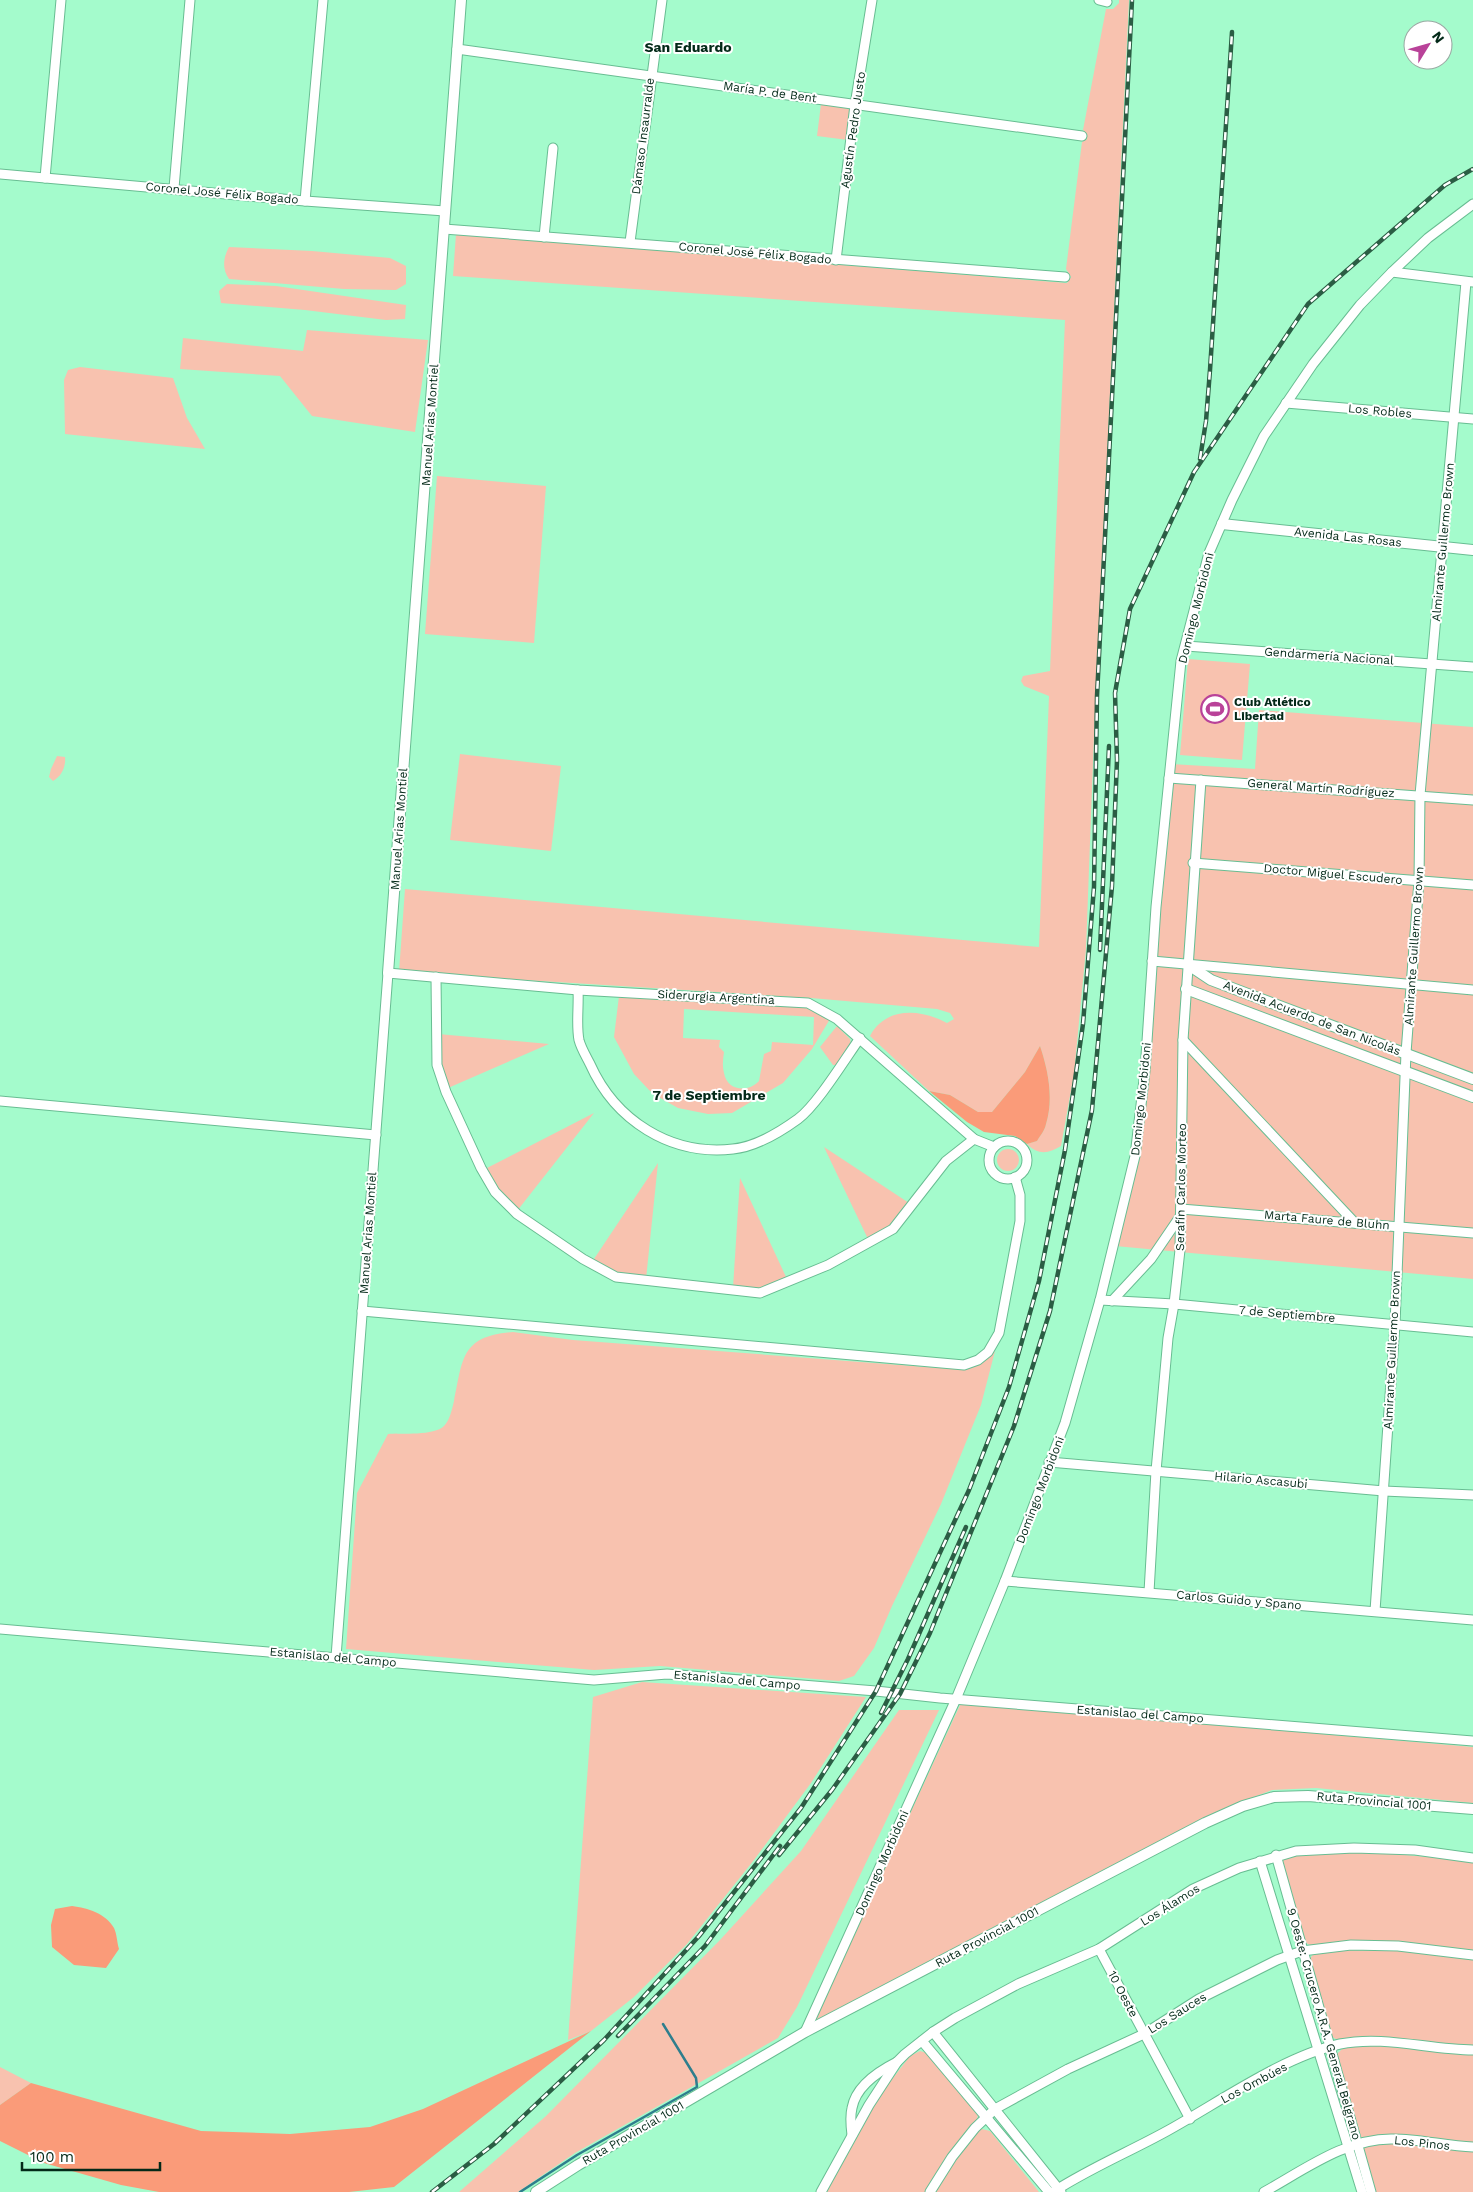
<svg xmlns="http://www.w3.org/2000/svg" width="1473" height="2192" viewBox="0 0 1473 2192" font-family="'Work Sans',sans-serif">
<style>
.green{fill:#f8c2af;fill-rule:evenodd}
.forest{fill:#fa9b79}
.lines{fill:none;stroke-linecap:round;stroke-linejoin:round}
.stream{stroke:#2e7e8d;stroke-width:2.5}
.minor-casing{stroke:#68bd92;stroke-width:11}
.tertiary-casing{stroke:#68bd92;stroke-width:12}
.minor{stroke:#fff;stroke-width:9}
.tertiary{stroke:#fff;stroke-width:10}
.rail-casing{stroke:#2b5d44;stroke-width:4.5}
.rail{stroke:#fff;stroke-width:2.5;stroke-dasharray:8;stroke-linecap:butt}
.labels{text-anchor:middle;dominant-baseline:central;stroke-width:4;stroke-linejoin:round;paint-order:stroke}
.street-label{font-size:12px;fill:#032918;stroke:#fff}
.poi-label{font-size:12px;font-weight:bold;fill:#032918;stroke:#fff;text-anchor:start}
.neighbourhood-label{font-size:14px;font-weight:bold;fill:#032918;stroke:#fff}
</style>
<rect width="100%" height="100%" fill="#a4fbcc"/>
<g class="green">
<path d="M1119,0H1129L1096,683L1086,949L1074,1074L1061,1146C1048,1154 1038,1155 1027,1144L1037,1141C1040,1136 1045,1130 1046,1124C1054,1098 1048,1070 1040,1046L1025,1072L992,1112H978L950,1095L929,1091L870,1036C886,1006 921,1009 947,1023L954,1019L950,1013L937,1009L811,998L399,972L405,889L1039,947L1049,696L1024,686L1021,681L1023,676L1050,671L1065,320L453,276L456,234L1067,283L1071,277L1066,269L1082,142L1087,139L1086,133L1083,130L1106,9H1113L1119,3Z"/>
<polygon points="821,104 851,108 848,140 817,136"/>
<path d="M229,247L312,251L390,258L406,266V284L396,290L344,289L229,279C222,269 223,258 229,247Z"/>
<polygon points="227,284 276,286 406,305 405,319 386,320 305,310 221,303 219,291"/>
<polygon points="307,330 428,340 415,432 312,416 280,376 180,369 183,338 303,351"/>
<polygon points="80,367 173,378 187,418 205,449 65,434 64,380 68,370"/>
<polygon points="437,476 546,486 534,643 425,634"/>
<polygon points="1188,659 1250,664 1242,760 1180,755"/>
<polygon points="1259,710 1473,727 1473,1279 1115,1246 1135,1156 1171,764 1255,769"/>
<polygon points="460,754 561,766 551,851 450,840"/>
<path d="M57,756L65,757C66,766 62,776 53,781L49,777L51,769Z"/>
<path d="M619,996L802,1007L816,1011L830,1019L812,1049L783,1083L732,1113L708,1114L678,1108L662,1099L649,1090L634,1074L614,1037ZM684,1009L814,1017L813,1045L772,1042L771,1051L764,1054L759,1081C748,1093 727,1091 724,1073C722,1066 723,1059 724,1052L719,1047L720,1040L683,1038Z"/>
<polygon points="837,1026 850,1039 851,1045 836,1065 833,1065 820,1047"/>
<polygon points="438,1034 549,1044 448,1088 440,1064"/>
<polygon points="594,1113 517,1211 497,1190 485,1169"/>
<polygon points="824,1147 909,1203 891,1227 868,1239"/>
<circle cx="1008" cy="1160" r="11"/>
<polygon points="658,1163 646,1279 616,1275 592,1262"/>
<polygon points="740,1178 787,1279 760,1289 733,1288"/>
<path d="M513,1332L573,1340L966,1370L983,1362L995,1351L981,1405L941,1504L892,1606L874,1648L854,1676L839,1681L660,1666L594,1670L346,1649L357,1493L388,1434C402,1433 434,1436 444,1426C450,1420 452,1409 454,1401C463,1358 461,1336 513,1332Z"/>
<polygon points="642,1682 866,1697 811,1783 754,1860 687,1944 634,1997 591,2031 568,2040 593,1697"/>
<polygon points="961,1703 1473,1747 1473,1803 1316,1788 1272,1790 1226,1808 1094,1875 813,2024"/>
<polygon points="899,1710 939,1710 797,2007 778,2038 575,2153 518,2192 459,2192 546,2116 720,1940 801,1851"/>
<polygon points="1319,1853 1383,1853 1473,1861 1473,1950 1426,1945 1312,1946 1304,1942 1281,1864 1286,1856"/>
<polygon points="1336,1950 1397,1951 1473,1959 1473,2047 1340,2041 1332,2037 1309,1960 1314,1953"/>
<polygon points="1381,2045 1454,2054 1473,2054 1473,2143 1396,2136 1361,2137 1336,2055 1344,2047"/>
<polygon points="920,2051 927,2053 978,2115 977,2119 960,2139 925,2192 827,2192 841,2161 883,2091 910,2056"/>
<polygon points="0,2067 31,2083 0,2105"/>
<polygon points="982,2129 990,2131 1039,2192 933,2192 973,2135"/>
<path d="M1376,2143C1409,2143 1440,2148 1473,2150V2192H1376L1363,2147Z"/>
</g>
<g class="forest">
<path d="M1040,1046C1048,1070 1054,1098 1046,1124C1045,1130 1040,1136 1037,1141L1027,1144L1015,1136L984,1132L967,1122L929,1091L950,1095L978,1112H992L1025,1072Z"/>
<path d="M72,1906C88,1908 105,1913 114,1928C117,1934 117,1943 119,1949L106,1968L74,1965L52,1947L51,1925L55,1909Z"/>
<polygon points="591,2031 394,2187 349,2192 159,2192 121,2185 44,2163 0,2141 0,2105 31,2083 201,2131 290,2134 370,2127 423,2109"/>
</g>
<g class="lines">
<polyline class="stream" points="520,2192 577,2155 697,2087 696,2078 663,2024"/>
<defs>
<g id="minor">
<polyline points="1099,0 1107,2"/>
<polyline points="457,49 1082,136"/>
<polyline points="0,174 305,201 445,211"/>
<polyline points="45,178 61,0"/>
<polyline points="174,188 190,0"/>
<polyline points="305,201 323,0"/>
<polyline points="444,229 1065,277"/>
<polyline points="544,237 553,148"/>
<polyline points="630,242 662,0"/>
<polyline points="836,260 855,105 872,0"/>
<polyline points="1392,272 1473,282"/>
<polyline points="1286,403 1473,419"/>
<polyline points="1186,646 1473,667"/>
<polyline points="1169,778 1473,800"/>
<polyline points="1193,863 1473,885"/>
<polyline points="1152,961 1473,990"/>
<polyline points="436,977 437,1065 446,1092 481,1168 495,1192 517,1214 583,1259 616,1277 760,1293 828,1265 893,1229 946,1161 974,1139"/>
<path d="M578,990C579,1006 576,1025 579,1040C581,1048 586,1056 590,1064C615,1120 670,1156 733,1149C755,1147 780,1132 798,1119C817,1105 845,1059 860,1038"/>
<polyline points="1183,1040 1355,1223"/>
<polyline points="0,1101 376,1135"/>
<circle cx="1008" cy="1160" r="19"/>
<polyline points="1181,1209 1473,1233"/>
<polyline points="1100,1300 1174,1304 1473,1332"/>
<polyline points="1112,1301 1151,1259 1181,1215"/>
<polyline points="362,1311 964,1365 978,1360 988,1352 999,1333 1020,1221 1020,1195 1015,1177"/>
<polyline points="1049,1462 1384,1491 1473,1495"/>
<polyline points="1005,1581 1473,1620"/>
<polyline points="1149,1592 1156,1471 1168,1338 1174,1304 1180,1250 1183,1040 1201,780"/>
<polyline points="1375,1611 1395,1324 1406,1053 1419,881 1420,795 1466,282"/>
<polyline points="0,1629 594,1680 667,1674 876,1691 940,1698 1473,1741"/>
<polyline points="336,1657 388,973 578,990 808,1003 837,1019 974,1139 994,1147"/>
<polyline points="1276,1855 1371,2192"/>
<polyline points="1260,1861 1362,2192"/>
<polyline points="1099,1949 1190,2119"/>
<polyline points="805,2032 956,1699 1005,1581 1065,1423 1100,1300 1135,1156 1145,1071 1156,907 1181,661 1209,553 1232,500 1264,436 1313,364 1360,305 1392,272 1428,238 1473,204"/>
<polyline points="933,2032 1061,2192"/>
<polyline points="922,2041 1049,2192"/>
<path d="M852,2135C851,2127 850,2116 852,2108C856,2086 879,2071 897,2062"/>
<polyline points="821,2192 869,2105 897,2062 905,2054 933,2032 955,2018 1018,1984 1099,1949 1193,1889 1239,1868 1296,1851 1354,1848 1415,1850 1473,1858"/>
<polyline points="930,2192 952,2157 975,2128 995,2109 1068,2069 1144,2034 1199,1999 1277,1960 1302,1951 1351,1945 1398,1946 1473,1955"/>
<path d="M1053,2192C1090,2168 1129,2152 1167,2131C1218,2103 1284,2056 1340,2044C1384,2035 1429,2050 1473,2050"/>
<path d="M1264,2192C1304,2170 1346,2138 1393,2139C1420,2139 1446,2146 1473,2147"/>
</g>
<g id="tertiary">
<polyline points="1222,524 1473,550"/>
<polyline points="1187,964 1211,980 1473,1079"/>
<polyline points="388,973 461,0"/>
<polyline points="1186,989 1473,1097"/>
<polyline points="536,2192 578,2165 805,2032 1205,1823 1243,1806 1274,1797 1308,1796 1473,1809"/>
</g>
</defs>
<use href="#minor" class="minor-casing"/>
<use href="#tertiary" class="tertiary-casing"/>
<use href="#minor" class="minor"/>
<use href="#tertiary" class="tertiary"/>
<defs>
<g id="rail">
<polyline points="1200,459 1206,421 1210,370 1232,32"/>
<polyline points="1100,950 1109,746"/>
<polyline points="881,1713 908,1659 966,1527"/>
<polyline points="779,1855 832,1790 900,1694 930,1633 1014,1426 1050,1311 1092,1110 1112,886 1117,760 1115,693 1130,609 1194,472 1308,304 1445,185 1473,169"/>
<polyline points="618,2036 705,1946 780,1846"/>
<polyline points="432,2192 494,2144 604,2040 699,1936 801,1808 876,1691 969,1490 1009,1387 1039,1281 1065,1150 1083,1024 1094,887 1097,696 1132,0"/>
</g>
</defs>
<use href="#rail" class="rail-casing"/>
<use href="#rail" class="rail"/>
</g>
<defs>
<symbol id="stadium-ring" viewBox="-11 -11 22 22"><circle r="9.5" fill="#fff" stroke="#b94299" stroke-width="1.5"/><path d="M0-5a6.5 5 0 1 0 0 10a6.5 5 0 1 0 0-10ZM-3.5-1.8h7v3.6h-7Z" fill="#b94299"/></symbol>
</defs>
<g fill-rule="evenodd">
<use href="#stadium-ring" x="1199" y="693" width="32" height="32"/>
</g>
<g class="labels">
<g class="street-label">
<text transform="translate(770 92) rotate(8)">María P. de Bent</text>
<text transform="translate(853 130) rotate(-82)">Agustín Pedro Justo</text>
<text transform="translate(643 136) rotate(-83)">Dámaso Insaurralde</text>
<text transform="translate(222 193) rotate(5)">Coronel José Félix Bogado</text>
<text transform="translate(755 253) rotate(5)">Coronel José Félix Bogado</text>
<text transform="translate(1380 411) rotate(5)">Los Robles</text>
<text transform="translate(430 425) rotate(-86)">Manuel Arias Montiel</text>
<text transform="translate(1348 537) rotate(6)">Avenida Las Rosas</text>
<text transform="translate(1443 542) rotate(-85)">Almirante Guillermo Brown</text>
<text transform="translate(1196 608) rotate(-76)">Domingo Morbidoni</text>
<text transform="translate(1329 656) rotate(4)">Gendarmería Nacional</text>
<text transform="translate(1321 788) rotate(4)">General Martín Rodríguez</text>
<text transform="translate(399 829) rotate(-86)">Manuel Arias Montiel</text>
<text transform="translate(1333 874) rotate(5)">Doctor Miguel Escudero</text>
<text transform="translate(1414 946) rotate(-86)">Almirante Guillermo Brown</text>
<text transform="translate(716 997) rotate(3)">Siderurgia Argentina</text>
<text transform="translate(1312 1018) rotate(21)">Avenida Acuerdo de San Nicolás</text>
<text transform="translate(1141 1099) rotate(-84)">Domingo Morbidoni</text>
<text transform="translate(1181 1187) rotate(-89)">Serafín Carlos Morteo</text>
<text transform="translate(1327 1220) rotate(5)">Marta Faure de Bluhn</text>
<text transform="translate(368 1233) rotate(-86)">Manuel Arias Montiel</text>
<text transform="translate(1287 1314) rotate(5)">7 de Septiembre</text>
<text transform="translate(1392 1350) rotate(-87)">Almirante Guillermo Brown</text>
<text transform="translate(1261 1480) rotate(5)">Hilario Ascasubi</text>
<text transform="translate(1040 1490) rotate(-69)">Domingo Morbidoni</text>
<text transform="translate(1239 1600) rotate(5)">Carlos Guido y Spano</text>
<text transform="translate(333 1657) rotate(5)">Estanislao del Campo</text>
<text transform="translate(737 1680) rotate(5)">Estanislao del Campo</text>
<text transform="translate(1140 1714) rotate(4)">Estanislao del Campo</text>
<text transform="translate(1374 1801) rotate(5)">Ruta Provincial 1001</text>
<text transform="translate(882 1863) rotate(-66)">Domingo Morbidoni</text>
<text transform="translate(1170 1905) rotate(-32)">Los Álamos</text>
<text transform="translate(987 1937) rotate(-28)">Ruta Provincial 1001</text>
<text transform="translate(1123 1994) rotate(62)">10 Oeste</text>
<text transform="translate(1177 2013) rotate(-32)">Los Sauces</text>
<text transform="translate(1324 2024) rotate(74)">9 Oeste: Crucero A.R.A. General Belgrano</text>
<text transform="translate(1254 2083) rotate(-28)">Los Ombúes</text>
<text transform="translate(633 2133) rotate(-30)">Ruta Provincial 1001</text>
<text transform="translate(1422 2143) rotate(6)">Los Pinos</text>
</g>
<g class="poi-label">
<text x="1234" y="702">Club Atlético<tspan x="1234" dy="14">Libertad</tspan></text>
</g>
<g class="neighbourhood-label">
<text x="688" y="47">San Eduardo</text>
<text x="709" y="1095">7 de Septiembre</text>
</g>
</g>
<g transform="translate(1428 45) rotate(53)"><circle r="24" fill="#ffffff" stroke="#9aa9a3"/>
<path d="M0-4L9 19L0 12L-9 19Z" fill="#b94299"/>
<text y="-8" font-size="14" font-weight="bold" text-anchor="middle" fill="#032918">N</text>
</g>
<path d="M22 2162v8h138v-8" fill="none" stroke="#032918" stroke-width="2.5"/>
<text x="30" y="2162" font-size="15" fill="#032918" stroke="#ffffff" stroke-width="4" paint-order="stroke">100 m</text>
</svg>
